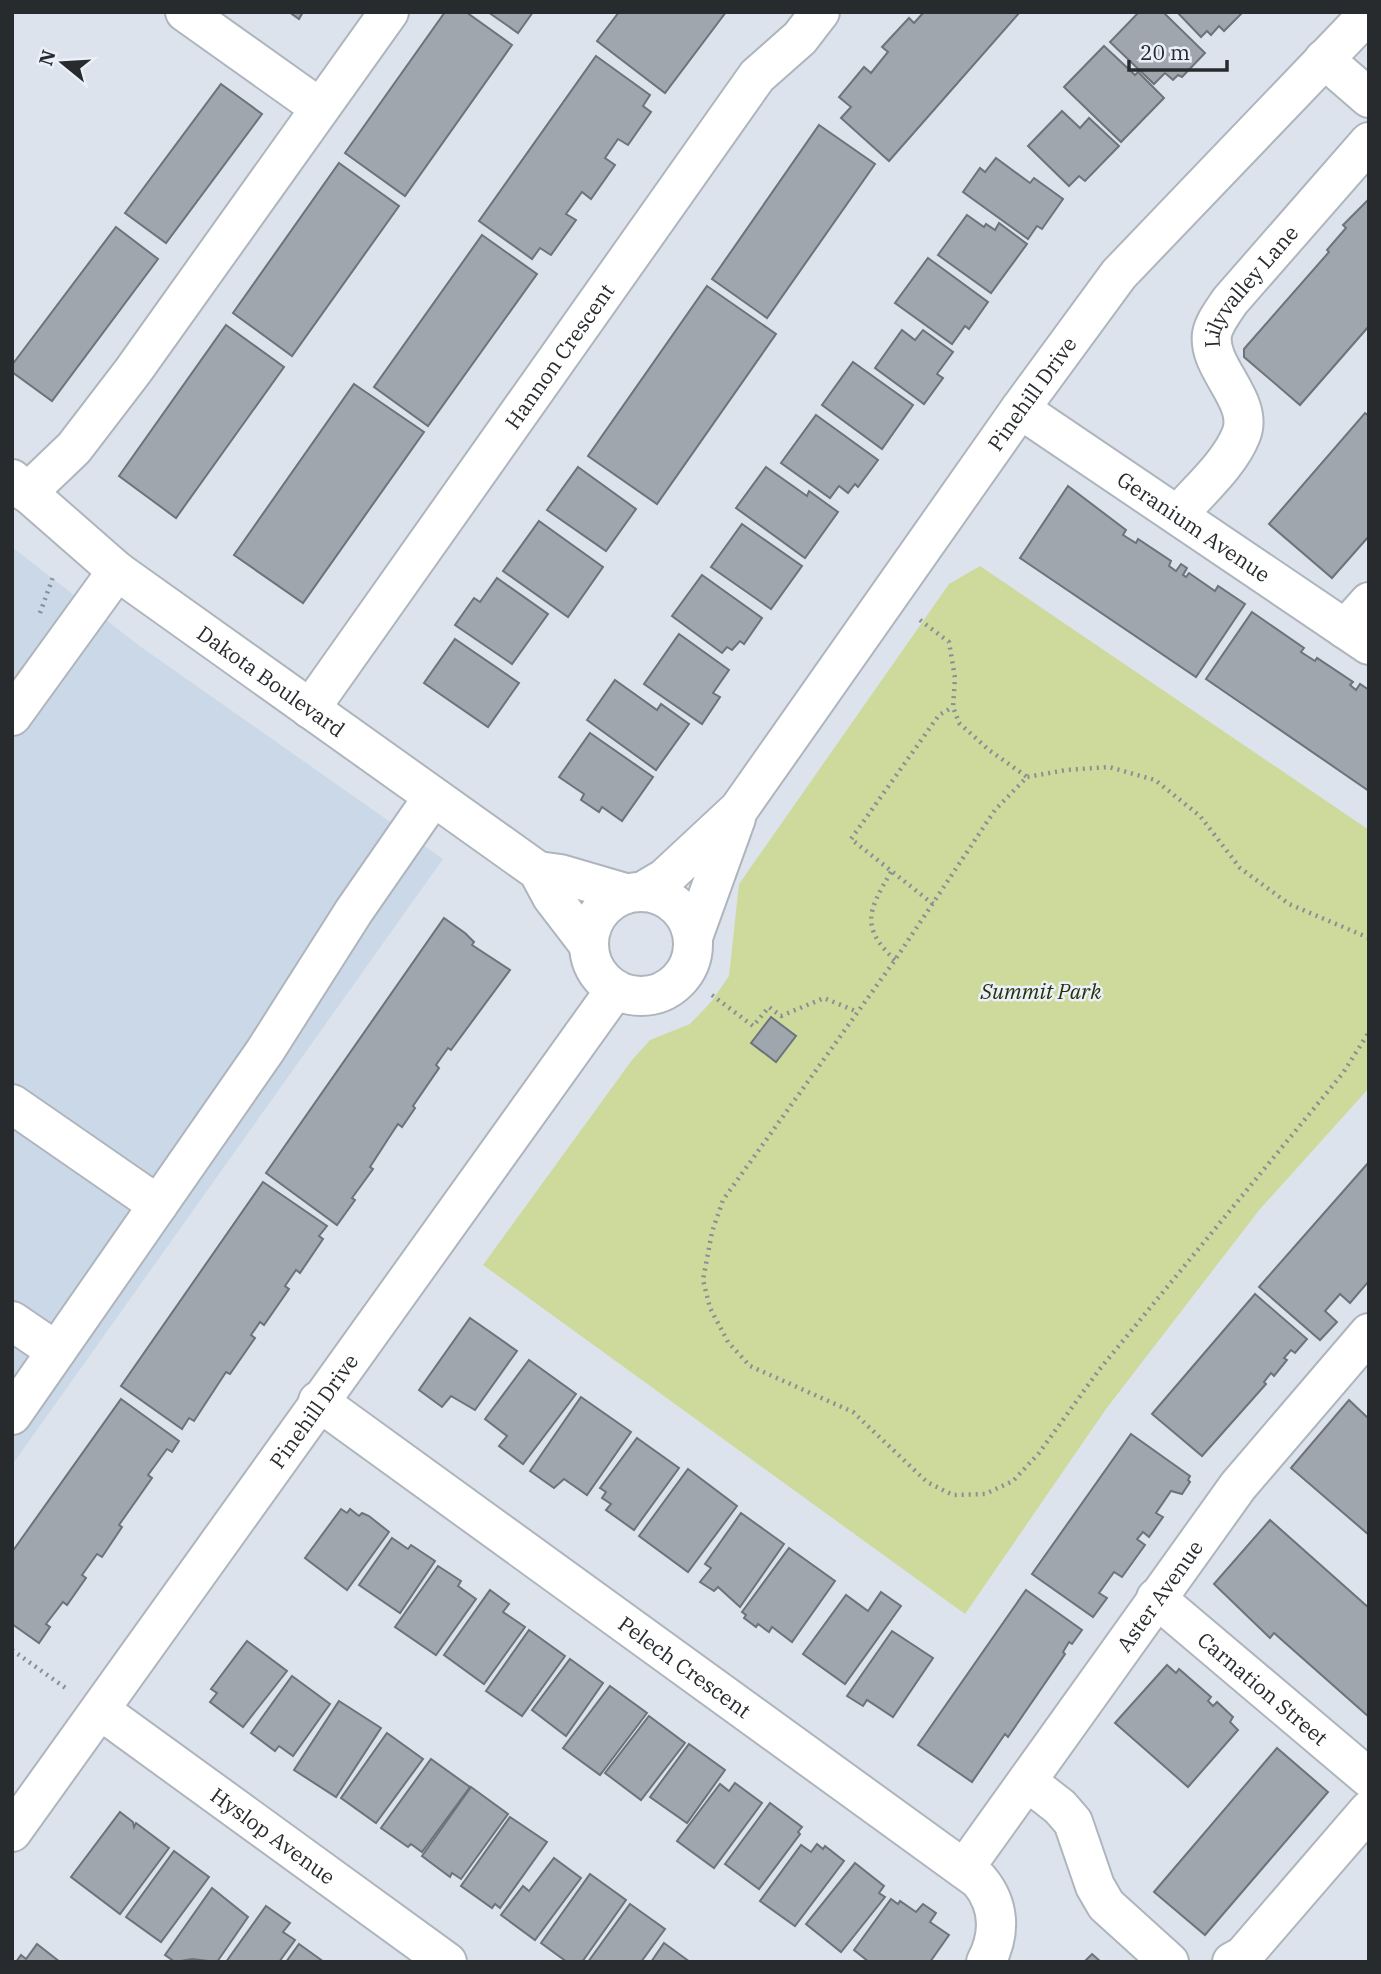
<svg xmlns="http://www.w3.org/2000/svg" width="1381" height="1974" viewBox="0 0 1381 1974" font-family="'IBM Plex Serif',serif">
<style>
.built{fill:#cbd8e7}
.green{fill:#cdda9b}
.building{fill:#9fa6ae;stroke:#6c737a;stroke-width:2}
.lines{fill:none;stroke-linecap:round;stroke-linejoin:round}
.minor-casing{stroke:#aeb5bd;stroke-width:42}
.path{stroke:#8a8f96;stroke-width:4.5;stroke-dasharray:2 5;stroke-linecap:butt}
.minor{stroke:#fff;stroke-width:38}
.labels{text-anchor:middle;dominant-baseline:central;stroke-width:5;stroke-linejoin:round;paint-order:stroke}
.street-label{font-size:21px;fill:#282b2e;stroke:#e9f0f9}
.park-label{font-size:21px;font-style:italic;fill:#2a3006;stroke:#e9f0f9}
</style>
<rect width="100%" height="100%" fill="#dce3ec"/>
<polygon class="built" points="12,547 141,647 443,859 12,1465"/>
<polygon class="green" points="980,566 1369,830 1369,1088 1260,1209 1106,1409 965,1614 483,1265 632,1060 650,1040 690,1024 711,1002 729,976 739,884 949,584"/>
<g class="building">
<polygon points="289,12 303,12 299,19"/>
<polygon points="445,12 466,12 512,45 405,196 345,153"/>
<polygon points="488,12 533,12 518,33"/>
<polygon points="619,12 726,12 665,93 597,41"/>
<polygon points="924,12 1020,12 889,161 841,118 851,107 839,97 864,67 871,73 888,52 882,47 909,18 914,23"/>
<polygon points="1139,12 1163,12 1205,53 1182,77 1178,75 1173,80 1165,73 1154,84 1110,42"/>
<polygon points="1177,12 1243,12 1224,31 1219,26 1211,35 1207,31 1201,37"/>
<polygon points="1104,46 1135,75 1138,72 1164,98 1121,142 1064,87"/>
<polygon points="596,56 650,95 643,106 651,112 628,145 618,139 605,158 615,165 591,199 582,192 566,214 576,220 551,255 540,248 532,259 479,221"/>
<polygon points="221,84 262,114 166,243 125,213"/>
<polygon points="1062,111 1080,128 1089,118 1119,146 1085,181 1079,176 1069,186 1028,146"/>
<polygon points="819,125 875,164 767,318 712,279"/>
<polygon points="996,158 1030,183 1034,178 1063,199 1042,229 1037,226 1028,239 963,192 980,168 985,172"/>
<polygon points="339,163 399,206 292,356 233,313"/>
<polygon points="1369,199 1369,326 1300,405 1244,357 1244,349 1329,252 1327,250 1346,228 1343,225"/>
<polygon points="967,215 984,227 986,224 995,230 999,223 1027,244 991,293 938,255"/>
<polygon points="116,227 158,259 52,401 12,372 12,365"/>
<polygon points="482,235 537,274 428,426 374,387"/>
<polygon points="928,258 988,302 969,329 965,326 952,344 895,303"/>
<polygon points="707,286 776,334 657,504 588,456"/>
<polygon points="226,325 284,367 176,518 119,476"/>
<polygon points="902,330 915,340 923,330 953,352 937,374 943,378 924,404 875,368"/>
<polygon points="853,362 913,405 882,449 822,405"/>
<polygon points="354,384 424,432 303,603 234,555"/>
<polygon points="1365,413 1369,416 1369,536 1332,578 1269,524"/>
<polygon points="816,415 878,460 858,487 855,484 848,493 839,486 830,498 781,463"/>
<polygon points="578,467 636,509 606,551 547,510"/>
<polygon points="766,467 807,496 809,491 838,512 805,558 736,508"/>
<polygon points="1068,486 1126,530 1123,535 1136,543 1138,539 1171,561 1169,566 1176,571 1181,564 1187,568 1183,575 1186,577 1189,573 1215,591 1218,586 1245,604 1196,677 1020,558"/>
<polygon points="539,521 603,567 568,617 503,571"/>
<polygon points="742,524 802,566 771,609 711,567"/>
<polygon points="702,575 762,618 744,644 740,641 732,650 727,647 722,653 672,616"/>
<polygon points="497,578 548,614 512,664 455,625 474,598 480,602"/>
<polygon points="1252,612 1304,648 1301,652 1315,661 1317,658 1353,682 1350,685 1356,690 1360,684 1369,690 1369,791 1206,679"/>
<polygon points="679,634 729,670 713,693 720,697 702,724 644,684"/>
<polygon points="455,639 519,683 488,727 424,683"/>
<polygon points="615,680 657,710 661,704 689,724 656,770 587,720"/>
<polygon points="590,733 653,777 622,821 602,807 599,812 581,800 584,794 559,777"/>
<polygon points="444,918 465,933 474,942 472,945 510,970 451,1050 448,1048 436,1065 439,1068 413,1106 415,1108 402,1127 398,1124 390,1136 370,1167 373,1169 352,1198 355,1200 337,1225 266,1173"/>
<polygon points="771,1017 796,1036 776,1062 751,1043"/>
<polygon points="1369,1162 1369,1281 1350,1303 1340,1294 1325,1311 1337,1322 1320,1340 1259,1287"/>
<polygon points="263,1182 327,1226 319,1236 323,1239 300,1273 296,1270 285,1286 289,1289 264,1325 260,1322 251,1335 255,1338 230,1374 226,1372 194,1421 189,1418 182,1429 121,1386"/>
<polygon points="1255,1294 1307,1339 1295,1353 1291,1350 1284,1358 1287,1360 1274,1376 1271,1373 1264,1382 1266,1384 1202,1456 1152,1414"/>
<polygon points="470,1318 517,1351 475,1410 451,1396 442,1407 419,1390"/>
<polygon points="529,1360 576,1394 523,1464 499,1446 507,1436 485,1419"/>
<polygon points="581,1397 631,1432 587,1495 564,1479 554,1488 530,1471"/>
<polygon points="121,1399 179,1441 172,1452 167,1449 148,1475 152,1478 119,1525 122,1527 102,1557 97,1554 82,1575 86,1578 67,1605 63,1602 46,1624 50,1627 39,1643 12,1624 12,1552"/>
<polygon points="1349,1400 1369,1419 1369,1535 1291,1468"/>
<polygon points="1131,1434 1190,1476 1188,1480 1190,1482 1182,1494 1171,1491 1156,1513 1163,1517 1149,1537 1143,1532 1137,1539 1145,1545 1122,1577 1114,1572 1099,1593 1107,1598 1093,1617 1032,1574"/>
<polygon points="637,1438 679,1468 634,1530 606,1510 611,1504 602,1498 606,1492 600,1488"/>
<polygon points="688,1469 737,1506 688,1572 639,1536"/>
<polygon points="341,1509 347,1513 350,1509 359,1516 362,1513 369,1516 389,1532 347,1590 305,1558"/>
<polygon points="741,1513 784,1544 740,1607 718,1587 714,1591 700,1582 711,1568 705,1564"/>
<polygon points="1270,1520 1369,1608 1369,1717 1274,1633 1270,1638 1214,1584"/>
<polygon points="392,1538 408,1549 411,1545 435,1561 400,1613 359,1585"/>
<polygon points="789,1548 835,1581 792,1642 772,1627 769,1632 758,1624 756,1627 744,1618 746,1615 742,1612"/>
<polygon points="438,1566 461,1581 458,1586 476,1599 436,1655 395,1627"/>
<polygon points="490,1590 509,1604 503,1612 525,1627 484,1684 444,1655"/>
<polygon points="1026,1590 1082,1630 1072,1644 1069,1642 1063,1652 1065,1654 1008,1737 1005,1734 972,1782 918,1745"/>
<polygon points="881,1592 901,1606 845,1684 803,1654 846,1595 868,1611"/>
<polygon points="529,1630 565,1656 522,1716 486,1691"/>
<polygon points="892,1631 933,1658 893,1717 867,1700 863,1706 847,1696"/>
<polygon points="247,1641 287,1671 243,1727 210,1702 217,1693 211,1689"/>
<polygon points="570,1659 603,1683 566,1736 532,1710"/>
<polygon points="1167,1665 1176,1673 1179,1669 1211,1697 1208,1701 1213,1706 1217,1702 1233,1717 1230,1722 1238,1730 1188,1787 1115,1723"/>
<polygon points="292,1676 330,1704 293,1756 279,1746 275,1751 251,1733"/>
<polygon points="610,1686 647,1713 600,1775 563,1748"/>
<polygon points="339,1701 381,1728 336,1797 294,1770"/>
<polygon points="649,1716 685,1743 641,1800 605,1773"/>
<polygon points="387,1733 423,1759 376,1823 341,1798"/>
<polygon points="689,1744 725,1770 687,1823 650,1797"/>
<polygon points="1277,1748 1328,1792 1205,1935 1154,1892"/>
<polygon points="431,1759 470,1787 422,1852 411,1844 408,1847 381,1828"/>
<polygon points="735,1783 762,1803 714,1868 677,1841 720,1784 729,1791"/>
<polygon points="471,1787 508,1814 461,1879 452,1873 450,1877 422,1856"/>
<polygon points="770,1803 802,1827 798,1832 800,1834 759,1889 725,1864"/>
<polygon points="120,1812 133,1822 134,1827 136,1823 169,1848 120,1914 71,1877"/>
<polygon points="510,1817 547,1842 500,1908 495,1904 492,1908 461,1886"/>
<polygon points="817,1844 823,1849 825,1846 844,1861 795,1926 760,1901 801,1845 811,1852"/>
<polygon points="174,1851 209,1877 161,1942 126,1917"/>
<polygon points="554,1858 581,1878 535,1940 501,1915 523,1886 529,1891"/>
<polygon points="855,1863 884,1886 879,1893 885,1897 841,1952 806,1924"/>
<polygon points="590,1874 626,1900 582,1962 567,1962 541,1943"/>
<polygon points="212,1888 248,1917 217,1962 192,1959 175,1962 165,1955"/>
<polygon points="891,1899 898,1904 900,1901 916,1912 923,1904 936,1913 930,1922 949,1935 930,1962 869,1962 854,1950"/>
<polygon points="630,1904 665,1929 641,1962 588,1962"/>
<polygon points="266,1906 290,1923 283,1932 295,1940 279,1962 226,1962"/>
<polygon points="664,1943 690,1962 651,1962"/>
<polygon points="37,1944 60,1962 16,1962 21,1955 26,1959"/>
<polygon points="299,1944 324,1962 286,1962"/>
<polygon points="1092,1954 1101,1962 1084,1962"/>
</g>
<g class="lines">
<defs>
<g id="minor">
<polyline points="185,12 320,108"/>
<polyline points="1324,59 1369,98"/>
<path id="s1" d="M1020,409L1369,645"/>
<path id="s2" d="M12,479L117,571L538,871L552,897L588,944"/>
<polyline points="27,493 74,448 133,371 389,12"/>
<path id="s3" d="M1178,515C1198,491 1229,465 1241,435C1255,401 1207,368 1212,334C1214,323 1224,310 1230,301L1369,142"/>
<polyline points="1345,629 1369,602"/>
<path id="s4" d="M310,709L757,76L800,38L820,12"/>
<polyline points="12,716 117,571"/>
<polyline points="538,871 560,874 625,893"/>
<path id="s5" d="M643,891L665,878L739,809L1020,409L1119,274L1369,13"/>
<circle cx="641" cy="944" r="52"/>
<polyline points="693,937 736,818"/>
<polyline points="12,1104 158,1205"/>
<polyline points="12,1321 56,1351"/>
<path id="s6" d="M318,1401L979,1880C1000,1905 1001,1933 986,1962"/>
<polyline points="12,1415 265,1051 354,911 433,797"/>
<path id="s7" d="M1156,1598L1369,1778"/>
<path id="s8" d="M100,1710L447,1962"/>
<polyline points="1028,1782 1060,1807 1073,1822 1095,1886 1106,1905 1169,1962"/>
<path id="s9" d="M12,1832L615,990"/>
<path id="s10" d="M964,1869L1238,1486L1369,1333"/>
<polyline points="1232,1962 1243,1956 1369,1810"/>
</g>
</defs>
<use href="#minor" class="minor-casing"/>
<g class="path">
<polyline points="40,613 53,577"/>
<polyline points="920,620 949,642 955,678 953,707 959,723 989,750 1027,777"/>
<path d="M891,872C868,911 860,927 895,960"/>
<polyline points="933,904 851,839 939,715 953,707"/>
<polyline points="1369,938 1289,904 1240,868 1200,816 1155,780 1109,767 1066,770 1027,777 995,810 895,960 723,1200 712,1232 703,1280 710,1308 728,1342 750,1366 853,1412 927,1482 953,1495 985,1494 1013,1481 1039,1453 1099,1370 1343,1073 1369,1032"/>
<polyline points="712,995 753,1026 769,1007 781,1016 824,998 858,1012"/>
<polyline points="12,1650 67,1689"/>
</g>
<use href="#minor" class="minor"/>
</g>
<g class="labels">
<g class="street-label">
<text stroke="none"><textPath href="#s3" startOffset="271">Lilyvalley Lane</textPath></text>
<text stroke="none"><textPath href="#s4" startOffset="432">Hannon Crescent</textPath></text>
<text stroke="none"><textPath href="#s5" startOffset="635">Pinehill Drive</textPath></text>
<text stroke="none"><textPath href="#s1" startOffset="210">Geranium Avenue</textPath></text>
<text stroke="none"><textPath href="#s2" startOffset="329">Dakota Boulevard</textPath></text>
<text stroke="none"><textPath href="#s9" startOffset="518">Pinehill Drive</textPath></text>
<text stroke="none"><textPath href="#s10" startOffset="336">Aster Avenue</textPath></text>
<text stroke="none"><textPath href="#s6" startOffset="453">Pelech Crescent</textPath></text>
<text stroke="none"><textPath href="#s7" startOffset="140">Carnation Street</textPath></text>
<text stroke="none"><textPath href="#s8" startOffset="214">Hyslop Avenue</textPath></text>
</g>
<g class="park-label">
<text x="1041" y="991">Summit Park</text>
</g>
</g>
<rect width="1381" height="1974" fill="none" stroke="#282b2e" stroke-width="28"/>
<g transform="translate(63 63) rotate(288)" stroke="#e9f0f9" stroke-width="5" paint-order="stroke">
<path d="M0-5L12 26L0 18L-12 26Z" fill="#282b2e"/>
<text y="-10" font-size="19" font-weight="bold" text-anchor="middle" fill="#282b2e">N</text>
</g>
<path d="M1129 60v10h98v-10" fill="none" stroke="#282b2e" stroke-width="3.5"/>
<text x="1140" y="60" font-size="21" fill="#282b2e" stroke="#e9f0f9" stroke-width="5" paint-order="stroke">20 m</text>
</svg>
